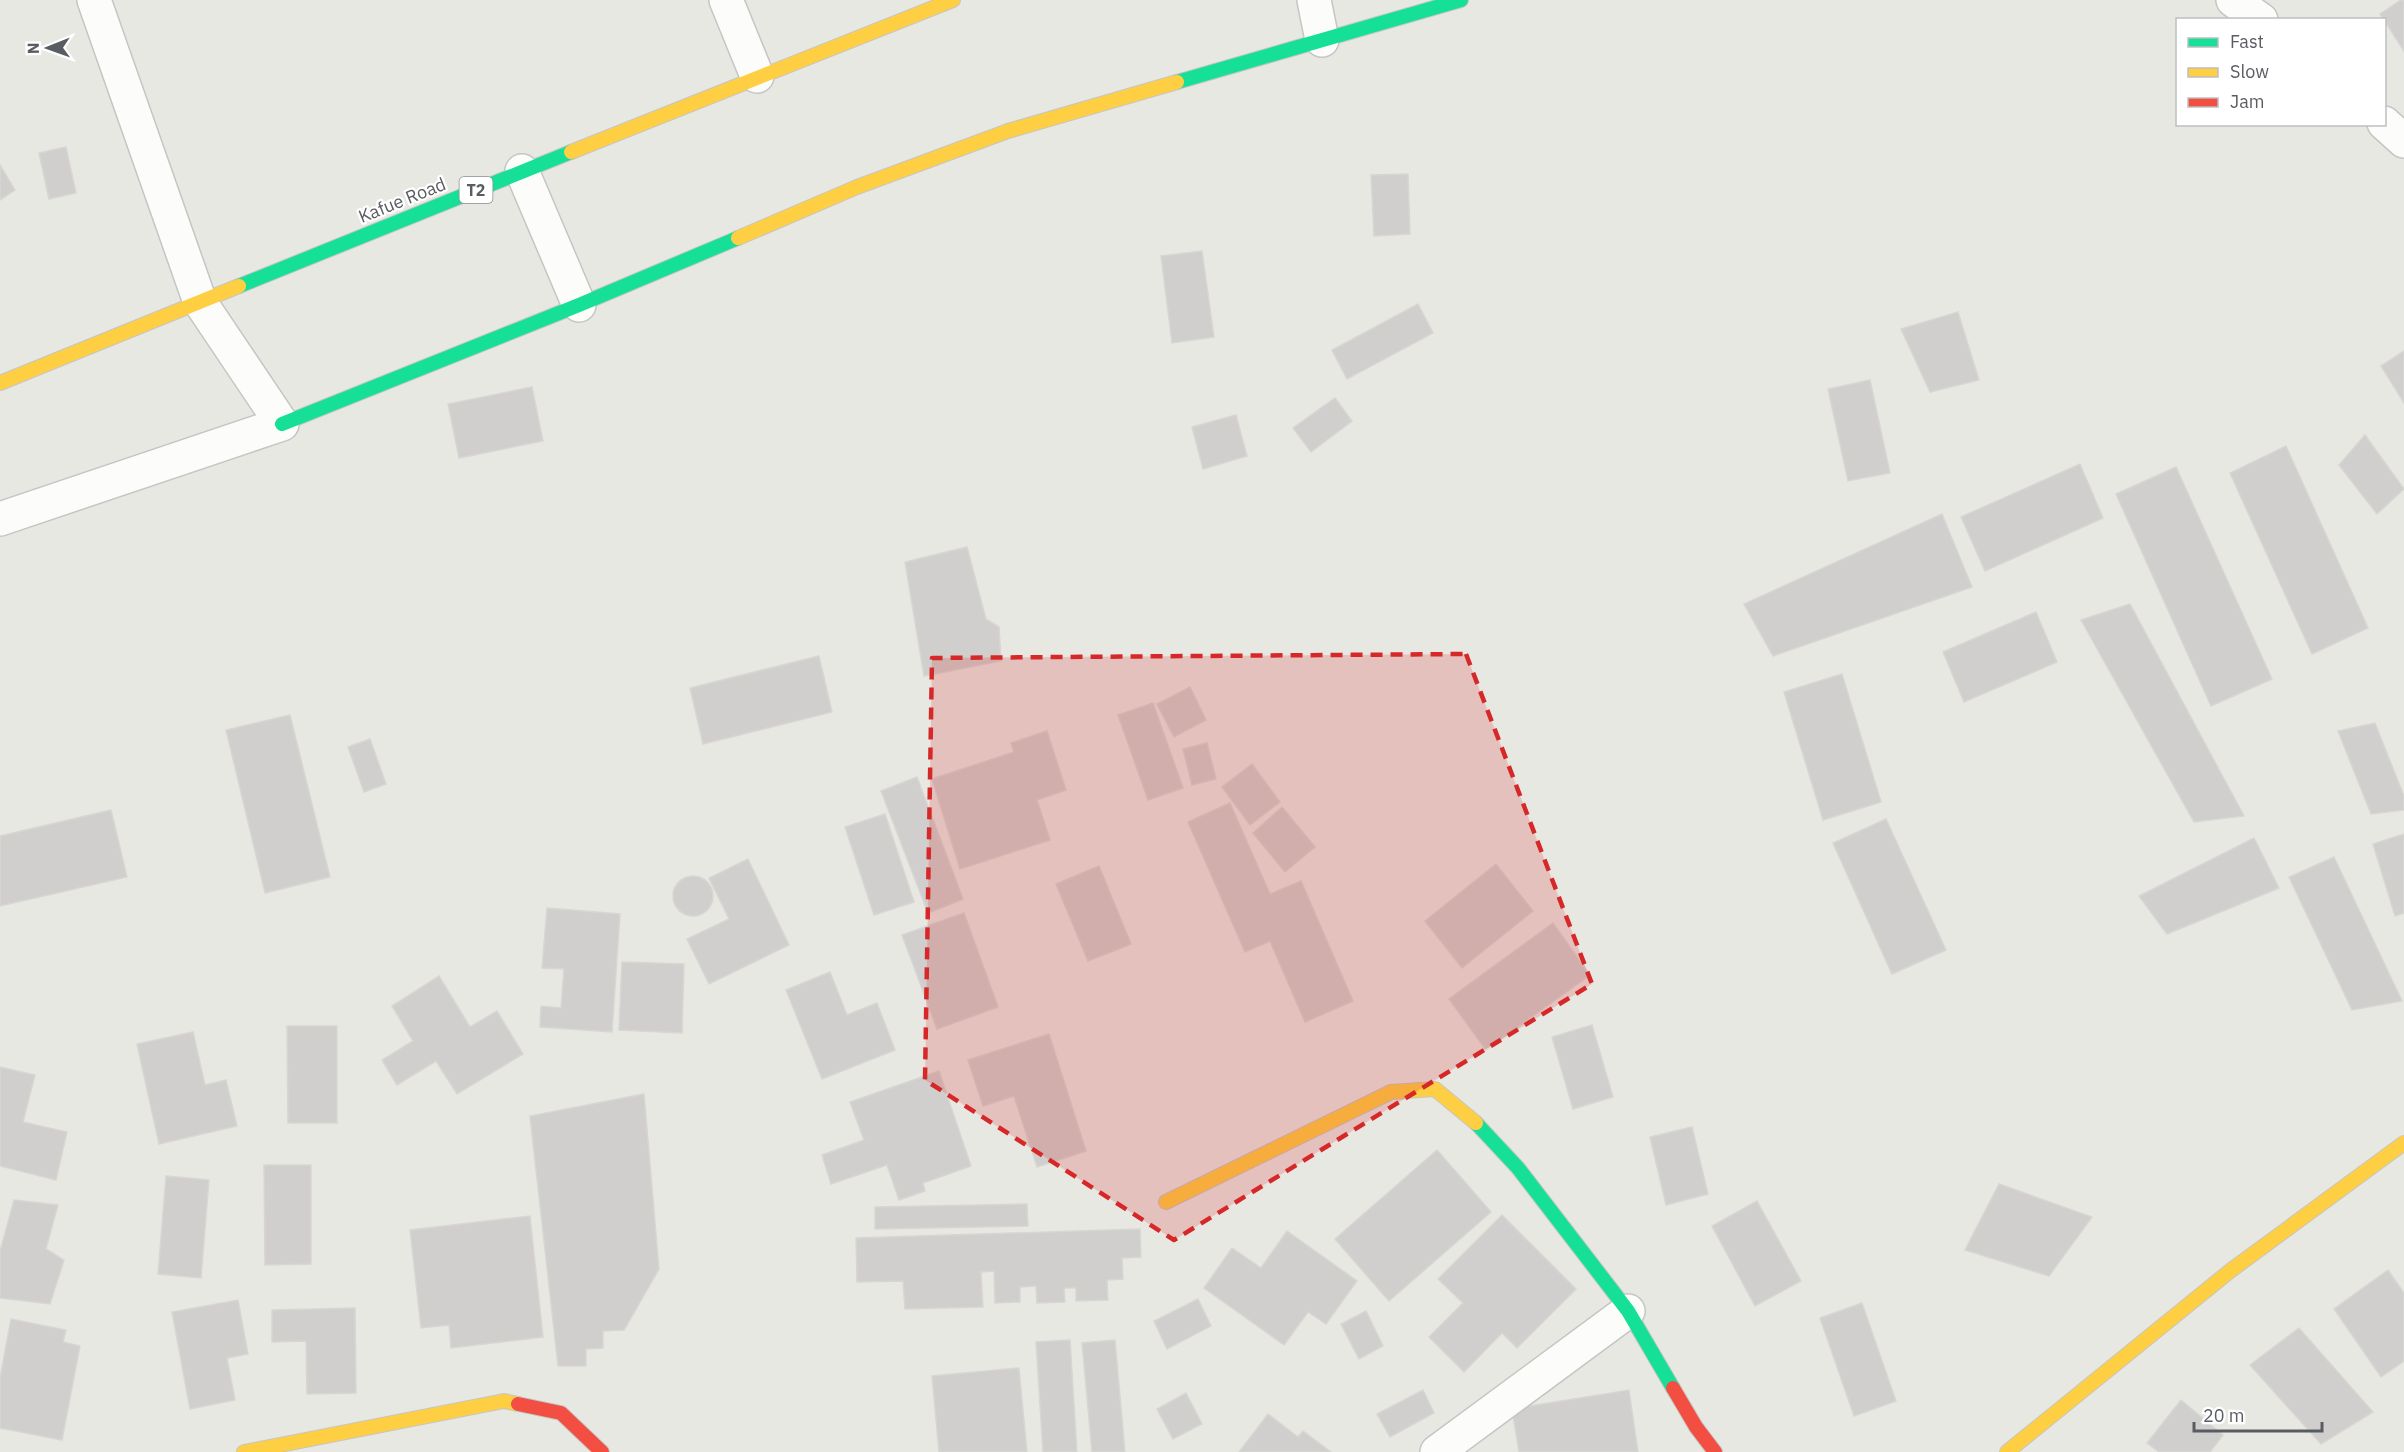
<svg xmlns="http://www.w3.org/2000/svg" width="2404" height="1452" viewBox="0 0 2404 1452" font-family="'IBM Plex Sans',sans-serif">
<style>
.building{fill:#d0cfcd;stroke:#d8d6d2;stroke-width:1.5}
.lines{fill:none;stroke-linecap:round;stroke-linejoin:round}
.street-casing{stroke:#c5c5c4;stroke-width:36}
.fast-casing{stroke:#c5c6c5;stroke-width:16}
.slow-casing{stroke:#c5c6c5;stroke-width:16}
.jam-casing{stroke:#c5c6c5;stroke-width:16}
.street{stroke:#fcfcfb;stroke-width:33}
.fast{stroke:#16e098;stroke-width:14}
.slow{stroke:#ffcf43;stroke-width:14}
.jam{stroke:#f24e42;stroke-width:14}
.marked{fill:#d62828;fill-opacity:0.2;stroke:#d62828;stroke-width:4.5;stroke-dasharray:12 8;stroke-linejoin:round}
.labels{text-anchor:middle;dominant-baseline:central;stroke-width:4.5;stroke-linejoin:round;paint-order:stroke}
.shield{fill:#fff;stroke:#8b8d90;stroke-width:1.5}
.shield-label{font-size:16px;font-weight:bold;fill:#595c61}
.street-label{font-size:18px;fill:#595c61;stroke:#fff}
</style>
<rect width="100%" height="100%" fill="#e8e8e3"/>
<g class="building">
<polygon points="2401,0 2404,0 2404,51 2380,14"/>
<polygon points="66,147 76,193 49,199 39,153"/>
<polygon points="0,165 15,190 0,200"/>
<polygon points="1408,174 1410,234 1374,236 1371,175"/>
<polygon points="1202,251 1214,337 1172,343 1161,256"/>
<polygon points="1418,304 1433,333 1347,379 1332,350"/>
<polygon points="1958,312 1979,380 1930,392 1901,329"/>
<polygon points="2404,351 2404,403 2381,366"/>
<polygon points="1870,380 1890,473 1848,481 1828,389"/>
<polygon points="532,387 543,441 459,458 448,404"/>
<polygon points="1335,398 1352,421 1311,452 1293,428"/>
<polygon points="1236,415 1247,456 1203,469 1192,427"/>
<polygon points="2365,435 2404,489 2377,514 2339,465"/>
<polygon points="2286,446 2368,628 2312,654 2230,473"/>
<polygon points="2080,464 2103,518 1985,571 1961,517"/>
<polygon points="2176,467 2272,679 2211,706 2116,494"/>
<polygon points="1942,514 1972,587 1773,656 1744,604"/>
<polygon points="967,547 986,619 999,627 1001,661 924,676 905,562"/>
<polygon points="2130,604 2244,816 2194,822 2081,620"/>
<polygon points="2036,612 2057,662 1964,702 1943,652"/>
<polygon points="819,656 832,712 703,744 690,688"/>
<polygon points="1842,674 1881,802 1823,820 1784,692"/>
<polygon points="1190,687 1206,720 1174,737 1157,704"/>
<polygon points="1153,703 1183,788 1148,800 1118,715"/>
<polygon points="290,715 330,877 265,893 226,730"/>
<polygon points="2375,723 2404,796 2404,810 2371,814 2338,731"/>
<polygon points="1047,731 1066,790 1037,800 1050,840 960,869 932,779 1014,752 1011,743"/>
<polygon points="370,739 386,784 364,792 348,747"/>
<polygon points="1207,743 1216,779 1192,785 1183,749"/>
<polygon points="1252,764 1280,802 1250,825 1222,787"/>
<polygon points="917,777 963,899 928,913 881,791"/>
<polygon points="1230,803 1270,894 1301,881 1353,1001 1305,1022 1270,941 1245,952 1188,822"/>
<polygon points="1282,807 1315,847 1285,872 1253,833"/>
<polygon points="111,810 127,877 0,906 0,836"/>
<polygon points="885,814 914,902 874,915 845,827"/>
<polygon points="1886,819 1946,950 1892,974 1833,843"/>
<polygon points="2404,834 2404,913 2395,916 2373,844"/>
<polygon points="2254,838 2279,888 2167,934 2139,896"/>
<polygon points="2334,857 2402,1001 2352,1010 2289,877"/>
<polygon points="748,859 789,945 709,984 687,939 729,919 709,878"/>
<polygon points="1496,864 1533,911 1462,968 1425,921"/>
<polygon points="1099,866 1131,944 1088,961 1056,884"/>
<circle cx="693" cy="896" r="20"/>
<polygon points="547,908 620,914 612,1032 540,1027 541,1006 561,1008 564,969 542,968"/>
<polygon points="964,913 998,1007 937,1029 902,935"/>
<polygon points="1553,923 1590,975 1486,1050 1449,999"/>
<polygon points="622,962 684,964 682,1033 619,1030"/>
<polygon points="830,972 847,1015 877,1003 895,1050 822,1079 786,990"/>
<polygon points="439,976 470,1027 497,1011 523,1054 457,1094 436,1061 397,1085 382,1060 413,1041 392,1006"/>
<polygon points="1592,1025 1613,1097 1573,1109 1552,1037"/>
<polygon points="287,1026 337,1026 337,1123 288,1123"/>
<polygon points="193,1032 205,1085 226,1080 237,1126 159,1144 137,1044"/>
<polygon points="1049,1034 1086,1151 1037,1167 1014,1096 983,1106 968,1060"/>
<polygon points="0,1067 35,1075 23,1122 67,1132 56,1180 0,1166"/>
<polygon points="939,1071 971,1166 923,1183 925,1191 899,1200 887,1165 831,1184 822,1155 864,1140 850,1102"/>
<polygon points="644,1094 659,1269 624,1330 603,1331 603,1348 586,1349 586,1366 558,1366 530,1116"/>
<polygon points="1692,1127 1708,1194 1666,1205 1650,1137"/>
<polygon points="1437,1150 1491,1212 1389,1301 1335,1239"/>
<polygon points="264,1165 311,1165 311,1264 265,1265"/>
<polygon points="166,1176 209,1180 201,1278 158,1274"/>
<polygon points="1999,1184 2092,1217 2049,1276 1965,1250"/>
<polygon points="14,1200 58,1205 46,1249 64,1260 50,1304 0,1298 0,1251"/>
<polygon points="1757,1201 1801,1281 1755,1306 1712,1226"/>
<polygon points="1027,1204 1028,1226 875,1229 875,1207"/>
<polygon points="1502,1215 1576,1289 1517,1348 1502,1333 1464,1372 1429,1337 1463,1303 1438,1279"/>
<polygon points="530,1216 543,1337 451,1348 449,1325 421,1328 410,1230"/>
<polygon points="1140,1229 1141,1257 1122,1258 1123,1279 1107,1280 1108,1300 1076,1301 1076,1288 1064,1288 1065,1302 1037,1303 1036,1286 1020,1287 1020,1302 995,1303 994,1271 981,1272 983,1307 905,1309 903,1281 857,1282 856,1238"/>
<polygon points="1287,1231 1357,1281 1326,1324 1308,1312 1284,1345 1204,1288 1232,1248 1261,1268"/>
<polygon points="2388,1270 2404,1293 2404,1361 2381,1377 2334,1309"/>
<polygon points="1198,1299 1211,1326 1167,1349 1154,1321"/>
<polygon points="238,1300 248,1354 227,1358 235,1400 190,1409 172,1312"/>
<polygon points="1862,1303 1896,1401 1854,1416 1820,1318"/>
<polygon points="355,1308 356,1393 307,1394 306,1341 272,1342 272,1310"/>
<polygon points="1366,1311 1383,1346 1359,1359 1341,1324"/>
<polygon points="11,1319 66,1330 63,1342 80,1346 62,1440 0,1428 0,1378"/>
<polygon points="2299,1328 2373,1412 2321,1444 2250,1365"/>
<polygon points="1070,1340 1077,1452 1043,1452 1036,1342"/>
<polygon points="1115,1340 1125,1452 1092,1452 1082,1343"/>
<polygon points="1019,1368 1027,1452 939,1452 932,1376"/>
<polygon points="1423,1390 1434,1413 1390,1437 1377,1414"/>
<polygon points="1629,1390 1638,1452 1519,1452 1512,1409"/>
<polygon points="1186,1393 1202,1424 1173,1439 1157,1409"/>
<polygon points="2181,1400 2223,1435 2210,1452 2159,1452 2147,1443"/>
<polygon points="1268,1414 1298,1437 1303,1431 1331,1452 1239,1452"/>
</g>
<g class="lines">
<defs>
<g id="street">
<polyline points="726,0 757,76"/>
<polyline points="1314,0 1322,40"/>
<polyline points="2233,0 2261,20"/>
<polyline points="2384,123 2404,141"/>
<polyline points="522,171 579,305"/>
<polyline points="0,519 282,424 200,302 94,0"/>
<polyline points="1437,1452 1628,1311"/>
</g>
<g id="fast">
<polyline points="1177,82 1461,0"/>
<polyline points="239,286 571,152"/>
<polyline points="282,424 579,305 738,238"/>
<polyline points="1476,1123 1518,1168 1628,1311 1673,1388"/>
</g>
<g id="slow">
<polyline points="571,152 953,0"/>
<polyline points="738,238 857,187 1008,131 1177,82"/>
<polyline points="0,383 239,286"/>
<polyline points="1166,1202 1391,1092 1435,1089 1476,1123"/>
<polyline points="244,1452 504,1401 518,1404"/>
<polyline points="2007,1452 2230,1271 2404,1143"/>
</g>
<g id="jam">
<polyline points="1673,1388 1696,1427 1715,1452"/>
<polyline points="518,1404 561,1413 602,1452"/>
</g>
</defs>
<use href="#street" class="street-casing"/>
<use href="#fast" class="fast-casing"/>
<use href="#slow" class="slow-casing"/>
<use href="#jam" class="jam-casing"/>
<use href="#street" class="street"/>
<use href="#fast" class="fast"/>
<use href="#slow" class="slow"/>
<use href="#jam" class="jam"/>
</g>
<path class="marked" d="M1466,654L1592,984L1174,1240L925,1080L932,658Z"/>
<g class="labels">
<rect class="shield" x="459.5" y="177" width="33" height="26" rx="4.5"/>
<g class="shield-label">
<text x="476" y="190">T2</text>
</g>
<g class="street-label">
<text transform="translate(402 200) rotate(-22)">Kafue Road</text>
</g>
</g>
<rect x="2176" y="18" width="210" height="108" fill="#ffffff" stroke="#bdbec0" stroke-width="1.5"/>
<rect x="2188" y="38" width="30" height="9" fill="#16e098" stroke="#bdbec0" stroke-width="1.5"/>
<text x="2230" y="48" font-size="18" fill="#595c61">Fast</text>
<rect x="2188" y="68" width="30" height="9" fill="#ffcf43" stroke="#bdbec0" stroke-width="1.5"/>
<text x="2230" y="78" font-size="18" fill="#595c61">Slow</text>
<rect x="2188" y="98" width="30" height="9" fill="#f24e42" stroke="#bdbec0" stroke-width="1.5"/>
<text x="2230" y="108" font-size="18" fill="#595c61">Jam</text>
<g transform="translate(48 48) rotate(269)" stroke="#ffffff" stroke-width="4.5" paint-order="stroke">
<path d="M0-4.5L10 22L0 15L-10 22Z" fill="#595c61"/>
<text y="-9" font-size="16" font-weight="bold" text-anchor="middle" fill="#595c61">N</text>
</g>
<path d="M2194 1422v9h128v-9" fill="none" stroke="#595c61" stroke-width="3"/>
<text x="2203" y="1422" font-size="18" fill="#595c61" stroke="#ffffff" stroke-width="4.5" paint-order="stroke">20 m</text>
</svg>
